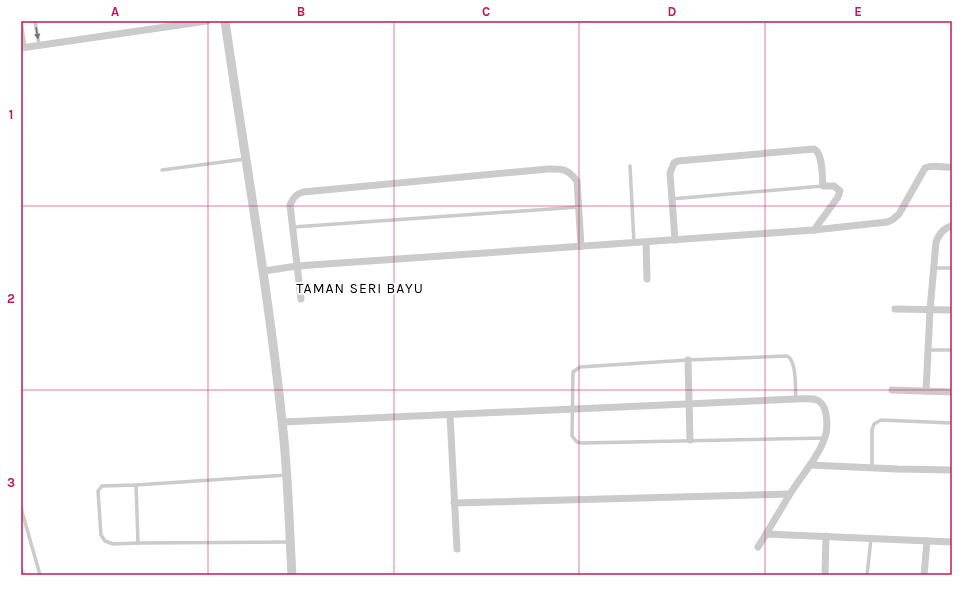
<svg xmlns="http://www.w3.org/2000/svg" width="973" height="596" viewBox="0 0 973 596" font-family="Karla,sans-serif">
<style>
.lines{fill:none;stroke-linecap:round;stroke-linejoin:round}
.canal{stroke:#c8deea;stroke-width:9}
.service{stroke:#cbcbcb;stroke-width:3.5}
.minor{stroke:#cbcbcb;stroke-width:7}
.tertiary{stroke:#cbcbcb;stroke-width:9}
.oneway{fill:#757575}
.grid{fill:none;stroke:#c2185b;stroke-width:1;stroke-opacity:0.55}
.labels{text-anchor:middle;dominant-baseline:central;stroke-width:4;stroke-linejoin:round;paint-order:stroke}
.neighbourhood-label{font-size:14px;letter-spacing:1px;fill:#000;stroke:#fff}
.neatline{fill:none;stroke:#c2185b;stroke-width:1.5}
.grid-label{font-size:13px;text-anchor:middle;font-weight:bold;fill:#c2185b}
</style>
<rect width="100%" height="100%" fill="#fff"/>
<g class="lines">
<polyline class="canal" points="21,574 21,575"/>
<g class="service">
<polyline points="21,21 25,48"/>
<polyline points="35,21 39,45"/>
<polyline points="630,166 634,243"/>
<polyline points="162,170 245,159"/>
<polyline points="671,199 823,186"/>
<polyline points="293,227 579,207"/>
<polyline points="934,268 952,268"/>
<polyline points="928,350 952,350"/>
<path d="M796,399C795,388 797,361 787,356L688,360L580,367L573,372L572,436L577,442L582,443L825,438"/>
<polyline points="872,468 872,430 874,424 881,420 952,423"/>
<polyline points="286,475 136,485 102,486 98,491 101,535 105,541 113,544 138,543 290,542"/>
<polyline points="136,485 138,543"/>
<polyline points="21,508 40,575"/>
<polyline points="867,575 871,539"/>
</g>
<g class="minor">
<polyline points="21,48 207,21"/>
<path d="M675,240L670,173L674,163L678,161L814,149C823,153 822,176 823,186H834L840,191L838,197L814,230"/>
<polyline points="646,242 647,279"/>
<path d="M264,271L297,266L814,230L887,222L892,220L899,214L925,168C934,164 942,168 952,167"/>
<path d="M301,299L290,205C293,198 296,194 303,192L548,169C563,169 567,168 577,181L581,246"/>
<polyline points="895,309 952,310"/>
<polyline points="688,360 690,440"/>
<polyline points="892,390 952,392"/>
<path d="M926,391L930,310L936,242C939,234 943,228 952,226"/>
<polyline points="450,415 457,549"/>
<path d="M283,422L796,399C803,399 815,397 820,402C828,408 828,429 825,437C818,458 801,476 790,494C779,512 769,530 758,547"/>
<polyline points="810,465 897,469 952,470"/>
<polyline points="454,503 789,494"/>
<polyline points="766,534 952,542"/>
<polyline points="825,575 826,536"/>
<polyline points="924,575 927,541"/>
</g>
<path class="tertiary" d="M225,21C244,154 268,287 282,421C288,472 289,524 292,575"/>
</g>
<defs><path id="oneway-solid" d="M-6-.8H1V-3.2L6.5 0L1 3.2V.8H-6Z"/></defs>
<use class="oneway" href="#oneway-solid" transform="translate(37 33) rotate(80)"/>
<path class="grid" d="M208,21V575M394,21V575M579,21V575M765,21V575M21,206H952M21,390H952"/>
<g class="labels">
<g class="neighbourhood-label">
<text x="360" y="288">TAMAN SERI BAYU</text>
</g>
</g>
<rect width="973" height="596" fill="none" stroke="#ffffff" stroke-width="44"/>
<rect x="22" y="22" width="929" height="552" class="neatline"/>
<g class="grid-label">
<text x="115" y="16">A</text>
<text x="301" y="16">B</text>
<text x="486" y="16">C</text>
<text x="672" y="16">D</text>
<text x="858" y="16">E</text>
<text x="11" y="119">1</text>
<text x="11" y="303">2</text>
<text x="11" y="487">3</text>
</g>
</svg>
